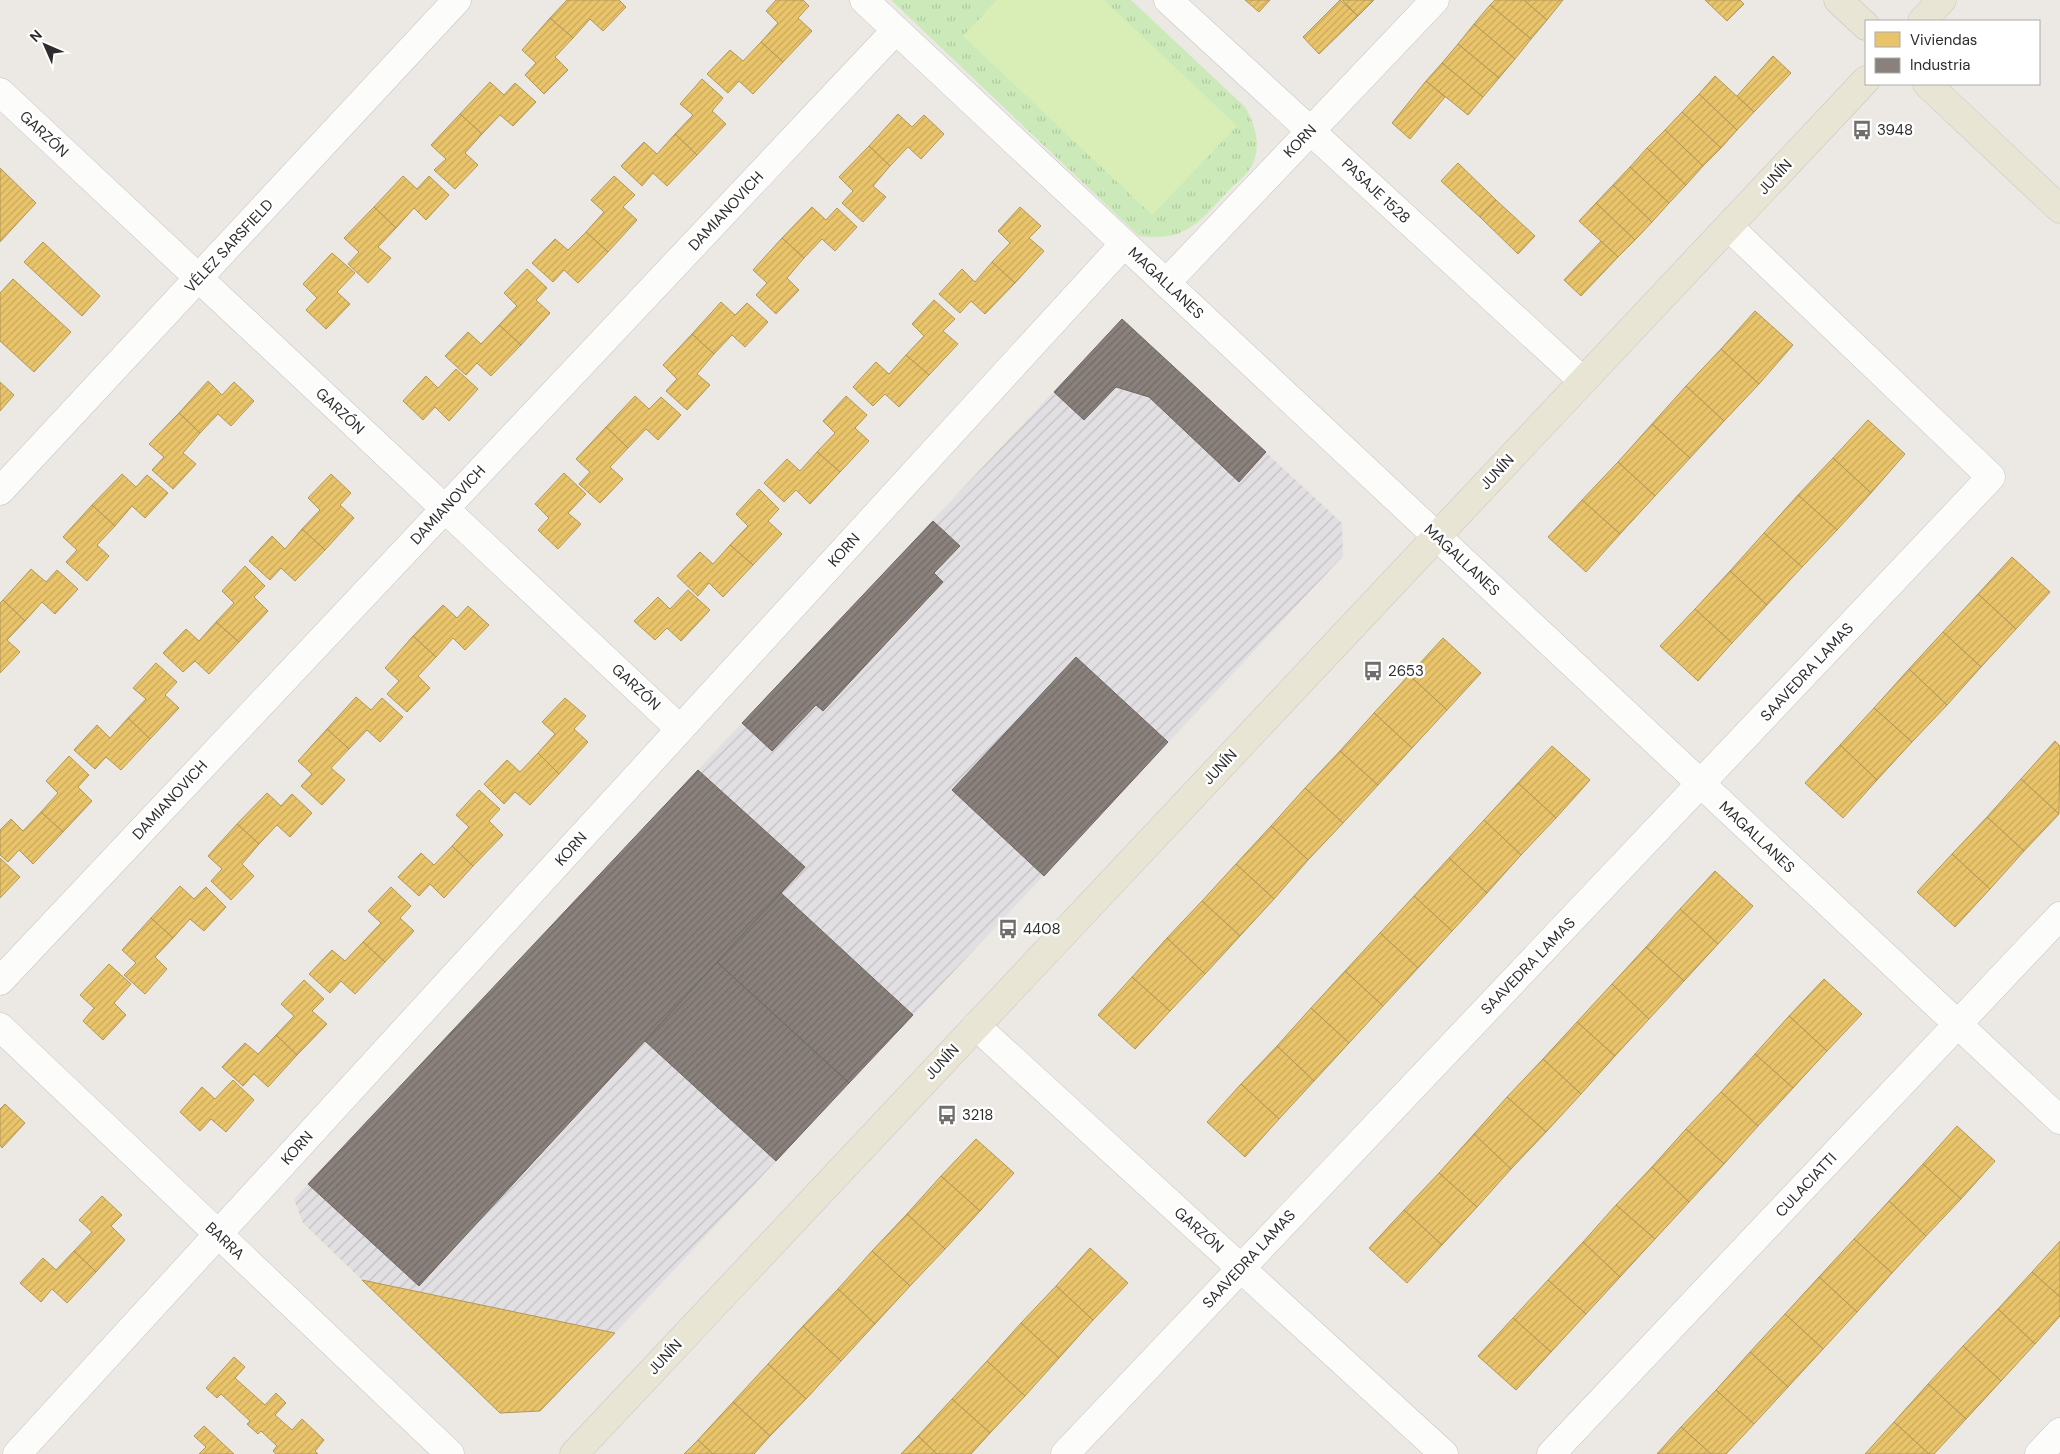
<svg xmlns="http://www.w3.org/2000/svg" width="2060" height="1454" viewBox="0 0 2060 1454" font-family="'DM Sans',sans-serif">
<style>
.industrial{fill:url(#industrial-furrows)}
.grass{fill:url(#grass-tufts)}
.pitch{fill:#d8eeb6}
.homes{fill:url(#homes-hatch);stroke:#b19758}
.industry{fill:url(#industry-hatch);stroke:#6e6864}
.lines{fill:none;stroke-linecap:round;stroke-linejoin:round}
.minor-casing{stroke:#c5c4c4;stroke-width:29}
.major-casing{stroke:#c6c5c3;stroke-width:29}
.minor{stroke:#fcfcfb;stroke-width:28}
.major{stroke:#e9e5d4;stroke-width:28}
.labels{text-anchor:middle;dominant-baseline:central;stroke-width:5;stroke-linejoin:round;paint-order:stroke}
.poi-label{font-size:15px;fill:#2d2d2d;stroke:#fff;text-anchor:start}
.street-label{font-size:15px;fill:#2d2d2d;stroke:#fff}
</style>
<defs>
<pattern id="industrial-furrows" width="10" height="10" patternUnits="userSpaceOnUse" patternTransform="scale(1.25)"><rect width="10" height="10" fill="#e2dfe2"/><path d="M-1 1l2-2M0 10L10 0M9 11l2-2" fill="none" stroke="#c2c0c2"/></pattern>
<pattern id="grass-tufts" width="24" height="20" patternUnits="userSpaceOnUse" patternTransform="scale(1.25)"><rect width="24" height="20" fill="#cceab9"/><path d="M3 7l-1-3M5 7V3M7 7l1-3M15 17l-1-3M17 17v-4M19 17l1-3" fill="none" stroke="#b0c99f"/></pattern>
<pattern id="homes-hatch" width="6" height="6" patternUnits="userSpaceOnUse" patternTransform="scale(1.25)"><rect width="6" height="6" fill="#e9c46a"/><path d="M-1 1l2-2M0 6l6-6M5 7l2-2" fill="none" stroke="#c8a95c"/></pattern>
<pattern id="industry-hatch" width="6" height="6" patternUnits="userSpaceOnUse" patternTransform="scale(1.25)"><rect width="6" height="6" fill="#8a817c"/><path d="M-1 1l2-2M0 6l6-6M5 7l2-2" fill="none" stroke="#716a66"/></pattern>
</defs>
<rect width="100%" height="100%" fill="#ece8e3"/>
<polygon class="industrial" points="1122,319 1342,523 1343,556 615,1333 362,1280 303,1223 294,1199"/>
<path class="grass" d="M891,0H1131L1245,107C1255,124 1262,146 1252,165C1248,174 1236,183 1229,190C1199,222 1187,242 1139,236Z"/>
<polygon class="pitch" points="997,0 1104,0 1237,126 1152,215 963,36"/>
<g class="homes">
<polygon points="567,0 619,0 626,7 603,31 590,19 573,38 550,18"/>
<polygon points="776,0 803,0 809,6 798,18 812,31 783,62 761,42 778,23 766,11"/>
<polygon points="1245,0 1270,0 1259,12"/>
<polygon points="1340,0 1358,16 1319,54 1303,37"/>
<polygon points="1342,0 1374,0 1358,16"/>
<polygon points="1495,0 1524,0 1547,20 1531,39 1490,5"/>
<polygon points="1524,0 1563,0 1547,20"/>
<polygon points="1705,0 1740,0 1744,4 1727,21"/>
<polygon points="1490,5 1531,39 1515,59 1474,24"/>
<polygon points="550,18 573,38 555,57 568,70 544,94 525,75 536,63 522,50"/>
<polygon points="1474,24 1515,59 1499,78 1458,44"/>
<polygon points="761,42 783,62 753,94 739,81 728,93 707,74 730,50 743,61"/>
<polygon points="1458,44 1499,78 1483,97 1442,63"/>
<polygon points="1773,56 1791,73 1754,112 1737,96"/>
<polygon points="1442,63 1483,97 1468,115 1426,81"/>
<polygon points="1715,76 1754,112 1737,130 1699,94"/>
<polygon points="702,79 723,98 712,111 726,124 697,155 675,134 693,115 680,104"/>
<polygon points="1426,81 1445,97 1410,139 1392,123"/>
<polygon points="490,82 504,95 515,83 536,102 513,126 500,115 482,134 460,114"/>
<polygon points="1699,94 1737,130 1721,148 1682,112"/>
<polygon points="1682,112 1721,148 1703,166 1665,130"/>
<polygon points="460,114 482,134 465,153 478,165 455,189 434,170 446,159 431,145"/>
<polygon points="898,114 912,127 924,115 944,134 921,159 908,147 890,166 869,146"/>
<polygon points="1665,130 1703,166 1686,185 1647,148"/>
<polygon points="675,134 697,155 667,186 653,173 642,186 621,166 644,142 657,154"/>
<polygon points="869,146 890,166 873,186 886,197 863,222 842,203 853,191 839,177"/>
<polygon points="1647,148 1686,185 1669,203 1630,167"/>
<polygon points="1458,163 1496,200 1480,217 1441,181"/>
<polygon points="1630,167 1669,203 1652,222 1613,185"/>
<polygon points="0,168 36,203 0,242"/>
<polygon points="403,176 417,189 429,176 449,195 426,220 414,208 396,228 374,207"/>
<polygon points="614,176 635,195 623,207 637,220 608,252 586,232 604,212 591,200"/>
<polygon points="1613,185 1652,222 1635,240 1596,203"/>
<polygon points="1496,200 1535,236 1518,254 1480,217"/>
<polygon points="1596,203 1635,240 1618,257 1579,221"/>
<polygon points="374,207 396,228 378,247 391,258 368,283 348,264 359,252 344,238"/>
<polygon points="812,207 826,220 837,208 857,227 835,251 822,239 804,258 782,238"/>
<polygon points="1020,207 1041,226 1029,238 1044,251 1015,283 992,262 1010,243 998,231"/>
<polygon points="586,232 608,252 578,283 564,270 553,282 532,263 555,239 568,250"/>
<polygon points="782,238 804,258 787,278 799,290 776,314 756,295 767,283 753,270"/>
<polygon points="1601,241 1618,257 1581,296 1564,280"/>
<polygon points="43,242 100,296 82,316 24,262"/>
<polygon points="332,253 355,273 337,292 350,304 326,329 306,310 317,298 303,284"/>
<polygon points="992,262 1015,283 985,314 971,301 960,313 939,294 962,269 975,282"/>
<polygon points="527,269 547,288 536,300 550,313 521,345 499,325 517,306 504,293"/>
<polygon points="13,279 71,332 34,372 0,341 0,293"/>
<polygon points="934,300 955,319 943,331 958,344 929,375 906,355 924,336 912,324"/>
<polygon points="721,302 735,315 747,303 768,322 745,347 732,335 714,354 692,334"/>
<polygon points="1755,311 1793,345 1759,384 1721,349"/>
<polygon points="499,325 521,345 491,376 477,363 466,375 445,356 468,332 481,344"/>
<polygon points="692,334 714,354 697,374 710,385 687,410 666,391 677,379 663,365"/>
<polygon points="1721,349 1759,384 1724,421 1686,386"/>
<polygon points="906,355 929,375 899,407 885,394 873,406 853,387 876,362 889,374"/>
<polygon points="456,369 478,389 449,421 435,407 423,420 403,401 426,376 438,388"/>
<polygon points="208,381 222,395 234,382 254,401 231,426 218,414 200,433 179,413"/>
<polygon points="0,382 14,395 0,411"/>
<polygon points="1686,386 1724,421 1690,458 1652,424"/>
<polygon points="635,396 649,409 661,397 681,415 658,440 646,429 628,448 606,427"/>
<polygon points="846,396 867,415 855,428 869,441 840,472 817,452 835,433 823,421"/>
<polygon points="179,413 200,433 183,453 196,464 173,489 152,470 164,457 149,444"/>
<polygon points="1868,420 1905,454 1871,493 1833,458"/>
<polygon points="1652,424 1690,458 1655,496 1618,462"/>
<polygon points="606,427 628,448 610,467 623,479 600,503 579,484 590,472 576,459"/>
<polygon points="817,452 840,472 810,504 796,490 784,502 764,483 787,459 800,471"/>
<polygon points="1833,458 1871,493 1837,530 1798,495"/>
<polygon points="1618,462 1655,496 1620,534 1582,500"/>
<polygon points="564,473 586,494 568,513 581,524 558,549 538,530 549,518 535,504"/>
<polygon points="122,474 136,487 147,475 168,493 145,518 132,506 115,526 92,505"/>
<polygon points="331,474 351,493 340,505 354,518 325,550 302,529 320,510 308,498"/>
<polygon points="759,489 779,509 768,521 782,534 753,565 730,545 748,526 736,514"/>
<polygon points="1798,495 1837,530 1802,567 1764,533"/>
<polygon points="1582,500 1620,534 1586,572 1548,537"/>
<polygon points="92,505 115,526 97,545 109,556 87,581 66,562 77,550 63,537"/>
<polygon points="302,529 325,550 295,581 281,568 270,580 249,561 272,536 285,549"/>
<polygon points="1764,533 1802,567 1767,605 1730,571"/>
<polygon points="730,545 753,565 723,597 709,583 698,596 677,576 700,552 713,564"/>
<polygon points="2012,557 2050,592 2016,629 1978,594"/>
<polygon points="245,566 265,586 254,597 268,611 239,642 216,622 234,603 222,591"/>
<polygon points="31,569 46,582 57,570 78,589 55,614 42,602 25,621 3,600"/>
<polygon points="1730,571 1767,605 1732,643 1695,609"/>
<polygon points="688,590 710,610 681,641 667,628 655,640 634,621 658,597 670,609"/>
<polygon points="1978,594 2016,629 1981,667 1943,632"/>
<polygon points="3,600 25,621 7,640 20,652 0,673 0,603"/>
<polygon points="443,605 457,618 468,606 489,625 465,650 453,638 436,657 413,636"/>
<polygon points="1695,609 1732,643 1698,681 1660,646"/>
<polygon points="216,622 239,642 209,674 195,661 183,672 163,653 186,629 199,641"/>
<polygon points="1943,632 1981,667 1947,705 1909,669"/>
<polygon points="413,636 436,657 418,676 430,688 407,712 387,694 399,681 385,668"/>
<polygon points="1443,638 1481,673 1447,710 1409,675"/>
<polygon points="156,663 177,682 165,695 179,708 150,739 128,718 146,699 133,688"/>
<polygon points="1909,669 1947,705 1912,742 1874,708"/>
<polygon points="1409,675 1447,710 1412,748 1374,713"/>
<polygon points="356,697 371,710 382,698 403,717 380,742 367,730 349,749 327,729"/>
<polygon points="565,698 586,716 574,729 588,742 559,774 538,753 555,734 542,722"/>
<polygon points="1874,708 1912,742 1877,780 1840,745"/>
<polygon points="1374,713 1412,748 1378,785 1340,751"/>
<polygon points="128,718 150,739 121,770 106,757 95,769 74,750 97,725 110,738"/>
<polygon points="327,729 349,749 331,768 345,780 322,805 301,786 312,774 298,761"/>
<polygon points="2055,741 2060,746 2059,814 2021,779"/>
<polygon points="1840,745 1877,780 1843,818 1805,783"/>
<polygon points="1552,746 1590,780 1556,818 1518,783"/>
<polygon points="1340,751 1378,785 1343,823 1305,788"/>
<polygon points="538,753 559,774 530,805 515,792 504,804 484,784 507,760 520,772"/>
<polygon points="69,756 89,775 78,787 92,801 63,832 41,812 58,793 46,781"/>
<polygon points="2021,779 2059,814 2024,851 1987,817"/>
<polygon points="1518,783 1556,818 1521,855 1484,820"/>
<polygon points="1305,788 1343,823 1308,860 1271,826"/>
<polygon points="479,790 500,809 489,821 503,835 473,866 452,846 469,827 456,815"/>
<polygon points="267,793 281,806 292,794 312,813 290,837 277,825 259,844 237,824"/>
<polygon points="41,812 63,832 33,864 19,850 8,862 0,855 0,830 11,819 23,831"/>
<polygon points="1987,817 2024,851 1990,889 1952,854"/>
<polygon points="1484,820 1521,855 1487,893 1449,858"/>
<polygon points="237,824 259,844 242,864 254,876 231,900 211,881 222,869 208,856"/>
<polygon points="1271,826 1308,860 1274,899 1236,864"/>
<polygon points="452,846 473,866 444,898 430,884 419,896 398,877 421,853 434,865"/>
<polygon points="1952,854 1990,889 1955,927 1917,892"/>
<polygon points="0,858 20,877 0,898"/>
<polygon points="1449,858 1487,893 1452,931 1414,896"/>
<polygon points="1236,864 1274,899 1240,936 1202,901"/>
<polygon points="1715,871 1753,906 1718,944 1680,909"/>
<polygon points="180,886 194,899 206,887 226,907 204,931 190,919 173,938 151,918"/>
<polygon points="391,887 411,906 400,918 414,931 385,962 363,942 381,923 368,911"/>
<polygon points="1414,896 1452,931 1418,968 1380,933"/>
<polygon points="1202,901 1240,936 1205,974 1167,938"/>
<polygon points="1680,909 1718,944 1684,981 1646,947"/>
<polygon points="151,918 173,938 155,957 167,969 145,994 124,975 136,963 122,950"/>
<polygon points="1380,933 1418,968 1383,1006 1345,971"/>
<polygon points="1167,938 1205,974 1170,1011 1132,977"/>
<polygon points="363,942 385,962 355,994 341,981 330,993 309,974 332,950 345,961"/>
<polygon points="1646,947 1684,981 1649,1019 1612,984"/>
<polygon points="109,964 131,984 114,1003 126,1015 103,1040 83,1021 94,1008 80,995"/>
<polygon points="1345,971 1383,1006 1349,1043 1311,1008"/>
<polygon points="1132,977 1170,1011 1135,1049 1098,1015"/>
<polygon points="1824,979 1862,1014 1827,1051 1789,1016"/>
<polygon points="304,980 324,999 312,1011 327,1024 297,1055 276,1035 294,1016 281,1004"/>
<polygon points="1612,984 1649,1019 1615,1056 1577,1022"/>
<polygon points="1311,1008 1349,1043 1314,1081 1277,1046"/>
<polygon points="1789,1016 1827,1051 1793,1088 1755,1054"/>
<polygon points="1577,1022 1615,1056 1581,1094 1543,1059"/>
<polygon points="276,1035 297,1055 268,1087 254,1074 243,1086 222,1067 245,1043 258,1054"/>
<polygon points="1277,1046 1314,1081 1279,1119 1241,1084"/>
<polygon points="1755,1054 1793,1088 1758,1126 1721,1092"/>
<polygon points="1543,1059 1581,1094 1546,1132 1507,1097"/>
<polygon points="233,1080 254,1100 226,1132 211,1119 200,1131 180,1112 202,1087 215,1099"/>
<polygon points="1241,1084 1279,1119 1245,1157 1207,1122"/>
<polygon points="1721,1092 1758,1126 1724,1164 1686,1129"/>
<polygon points="1507,1097 1546,1132 1511,1169 1474,1134"/>
<polygon points="5,1104 25,1123 2,1148 0,1145 0,1109"/>
<polygon points="1957,1126 1995,1161 1961,1199 1923,1164"/>
<polygon points="1686,1129 1724,1164 1689,1202 1652,1167"/>
<polygon points="1474,1134 1511,1169 1477,1207 1439,1173"/>
<polygon points="976,1139 1014,1173 980,1211 941,1176"/>
<polygon points="1923,1164 1961,1199 1926,1236 1889,1201"/>
<polygon points="1652,1167 1689,1202 1655,1239 1616,1205"/>
<polygon points="1439,1173 1477,1207 1442,1245 1404,1210"/>
<polygon points="941,1176 980,1211 945,1249 907,1214"/>
<polygon points="102,1196 122,1215 111,1226 125,1240 96,1272 74,1251 92,1232 79,1220"/>
<polygon points="1889,1201 1926,1236 1892,1273 1854,1239"/>
<polygon points="1616,1205 1655,1239 1620,1277 1583,1242"/>
<polygon points="1404,1210 1442,1245 1407,1283 1369,1248"/>
<polygon points="907,1214 945,1249 910,1286 872,1251"/>
<polygon points="1854,1239 1892,1273 1857,1312 1819,1277"/>
<polygon points="2060,1241 2060,1297 2032,1272"/>
<polygon points="1583,1242 1620,1277 1586,1314 1548,1280"/>
<polygon points="1090,1248 1128,1283 1093,1320 1056,1286"/>
<polygon points="74,1251 96,1272 67,1303 52,1289 41,1302 20,1283 43,1258 56,1270"/>
<polygon points="872,1251 910,1286 875,1324 838,1289"/>
<polygon points="2032,1272 2060,1297 2060,1316 2035,1344 1998,1309"/>
<polygon points="1819,1277 1857,1312 1823,1349 1785,1314"/>
<polygon points="362,1280 615,1333 540,1411 500,1413"/>
<polygon points="1548,1280 1586,1314 1551,1352 1513,1318"/>
<polygon points="1056,1286 1093,1320 1059,1358 1021,1323"/>
<polygon points="838,1289 875,1324 841,1361 803,1326"/>
<polygon points="1998,1309 2035,1344 2001,1381 1963,1346"/>
<polygon points="1785,1314 1823,1349 1788,1387 1750,1352"/>
<polygon points="1513,1318 1551,1352 1516,1390 1478,1356"/>
<polygon points="1021,1323 1059,1358 1025,1396 987,1361"/>
<polygon points="803,1326 841,1361 806,1399 768,1364"/>
<polygon points="1963,1346 2001,1381 1966,1419 1928,1384"/>
<polygon points="1750,1352 1788,1387 1754,1424 1716,1390"/>
<polygon points="234,1357 245,1367 235,1378 265,1405 276,1393 286,1403 275,1415 292,1430 302,1419 324,1440 315,1451 318,1454 276,1454 273,1451 277,1446 261,1431 258,1434 247,1424 250,1421 221,1394 217,1398 206,1388"/>
<polygon points="987,1361 1025,1396 990,1433 952,1399"/>
<polygon points="768,1364 806,1399 770,1436 733,1402"/>
<polygon points="1928,1384 1966,1419 1934,1454 1929,1454 1894,1422"/>
<polygon points="1716,1390 1754,1424 1726,1454 1711,1454 1681,1427"/>
<polygon points="952,1399 990,1433 971,1454 937,1454 918,1436"/>
<polygon points="733,1402 770,1436 754,1454 713,1454 698,1440"/>
<polygon points="1894,1422 1929,1454 1865,1454"/>
<polygon points="204,1426 234,1454 199,1454 206,1447 194,1436"/>
<polygon points="1681,1427 1711,1454 1657,1454"/>
<polygon points="918,1436 937,1454 901,1454"/>
<polygon points="698,1440 713,1454 684,1454"/>
</g>
<g class="industry">
<polygon points="1122,319 1266,452 1239,482 1149,397 1116,387 1084,420 1054,392"/>
<polygon points="933,521 960,546 934,573 943,582 823,711 816,705 772,751 742,723"/>
<polygon points="1076,657 1168,742 1044,876 952,790"/>
<polygon points="698,770 805,867 419,1286 308,1184"/>
<polygon points="781,893 913,1015 849,1083 717,962"/>
<polygon points="717,962 849,1083 776,1161 645,1041"/>
</g>
<g class="lines">
<defs>
<g id="minor">
<polyline points="864,0 2060,1120"/>
<polyline points="1168,0 1583,381"/>
<polyline points="0,92 680,729"/>
<polyline points="1166,283 1435,0"/>
<polyline points="0,491 457,0"/>
<polyline points="0,981 896,30"/>
<polyline points="976,1026 1444,1454"/>
<polyline points="0,1027 450,1454"/>
<polyline points="17,1454 1124,244"/>
<polyline points="1065,1454 1991,477 1729,227"/>
<polyline points="1551,1454 2060,916"/>
<polyline points="2039,1454 2060,1432"/>
</g>
<g id="major">
<polyline points="1838,0 1866,26"/>
<polyline points="1922,21 1942,0"/>
<polyline points="1927,84 2060,209"/>
<polyline points="574,1454 1866,80"/>
</g>
</defs>
<use href="#minor" class="minor-casing"/>
<use href="#major" class="major-casing"/>
<use href="#minor" class="minor"/>
<use href="#major" class="major"/>
</g>
<defs>
<symbol id="bus-bare" viewBox="-9 -9 18 18"><path d="M-5-6H5V4H4V6H2V4H-2V6H-4V4H-5ZM-3.5-4V0h7V-4ZM-3.5 1.2v1.5H-2V1.2ZM2 1.2v1.5H3.5V1.2Z" fill="#706e6d" stroke="#fff" stroke-width="2.5" paint-order="stroke"/></symbol>
</defs>
<g fill-rule="evenodd">
<use href="#bus-bare" x="1848" y="116" width="28" height="28"/>
<use href="#bus-bare" x="1359" y="657" width="28" height="28"/>
<use href="#bus-bare" x="994" y="915" width="28" height="28"/>
<use href="#bus-bare" x="933" y="1101" width="28" height="28"/>
</g>
<g class="labels">
<g class="poi-label">
<text x="1877" y="130">3948</text>
<text x="1388" y="671">2653</text>
<text x="1023" y="929">4408</text>
<text x="962" y="1115">3218</text>
</g>
<g class="street-label">
<text transform="translate(44 134) rotate(43)">GARZÓN</text>
<text transform="translate(1300 141) rotate(-46)">KORN</text>
<text transform="translate(1775 177) rotate(-47)">JUNÍN</text>
<text transform="translate(1376 191) rotate(43)">PASAJE 1528</text>
<text transform="translate(726 211) rotate(-47)">DAMIANOVICH</text>
<text transform="translate(229 246) rotate(-47)">VÉLEZ SARSFIELD</text>
<text transform="translate(1166 283) rotate(43)">MAGALLANES</text>
<text transform="translate(340 411) rotate(43)">GARZÓN</text>
<text transform="translate(1497 472) rotate(-47)">JUNÍN</text>
<text transform="translate(448 505) rotate(-47)">DAMIANOVICH</text>
<text transform="translate(844 550) rotate(-48)">KORN</text>
<text transform="translate(1462 560) rotate(43)">MAGALLANES</text>
<text transform="translate(1807 672) rotate(-47)">SAAVEDRA LAMAS</text>
<text transform="translate(636 687) rotate(43)">GARZÓN</text>
<text transform="translate(1220 767) rotate(-47)">JUNÍN</text>
<text transform="translate(170 800) rotate(-47)">DAMIANOVICH</text>
<text transform="translate(1757 837) rotate(43)">MAGALLANES</text>
<text transform="translate(571 849) rotate(-48)">KORN</text>
<text transform="translate(1528 966) rotate(-46)">SAAVEDRA LAMAS</text>
<text transform="translate(942 1062) rotate(-47)">JUNÍN</text>
<text transform="translate(297 1148) rotate(-48)">KORN</text>
<text transform="translate(1806 1185) rotate(-47)">CULACIATTI</text>
<text transform="translate(1199 1230) rotate(42)">GARZÓN</text>
<text transform="translate(225 1241) rotate(43)">BARRA</text>
<text transform="translate(1249 1259) rotate(-47)">SAAVEDRA LAMAS</text>
<text transform="translate(665 1357) rotate(-47)">JUNÍN</text>
</g>
</g>
<rect x="1865" y="20" width="175" height="65" fill="#ffffff" stroke="#ababab"/>
<rect x="1875" y="32" width="25" height="15" fill="#e9c46a" stroke="#ababab"/>
<text x="1910" y="45" font-size="15" fill="#2d2d2d">Viviendas</text>
<rect x="1875" y="58" width="25" height="15" fill="#8a817c" stroke="#ababab"/>
<text x="1910" y="70" font-size="15" fill="#2d2d2d">Industria</text>
<g transform="translate(45 45) rotate(315)" stroke="#ffffff" stroke-width="4" paint-order="stroke">
<path d="M0-4L9 19L0 12L-9 19Z" fill="#2d2d2d"/>
<text y="-8" font-size="14" font-weight="bold" text-anchor="middle" fill="#2d2d2d">N</text>
</g>
</svg>
